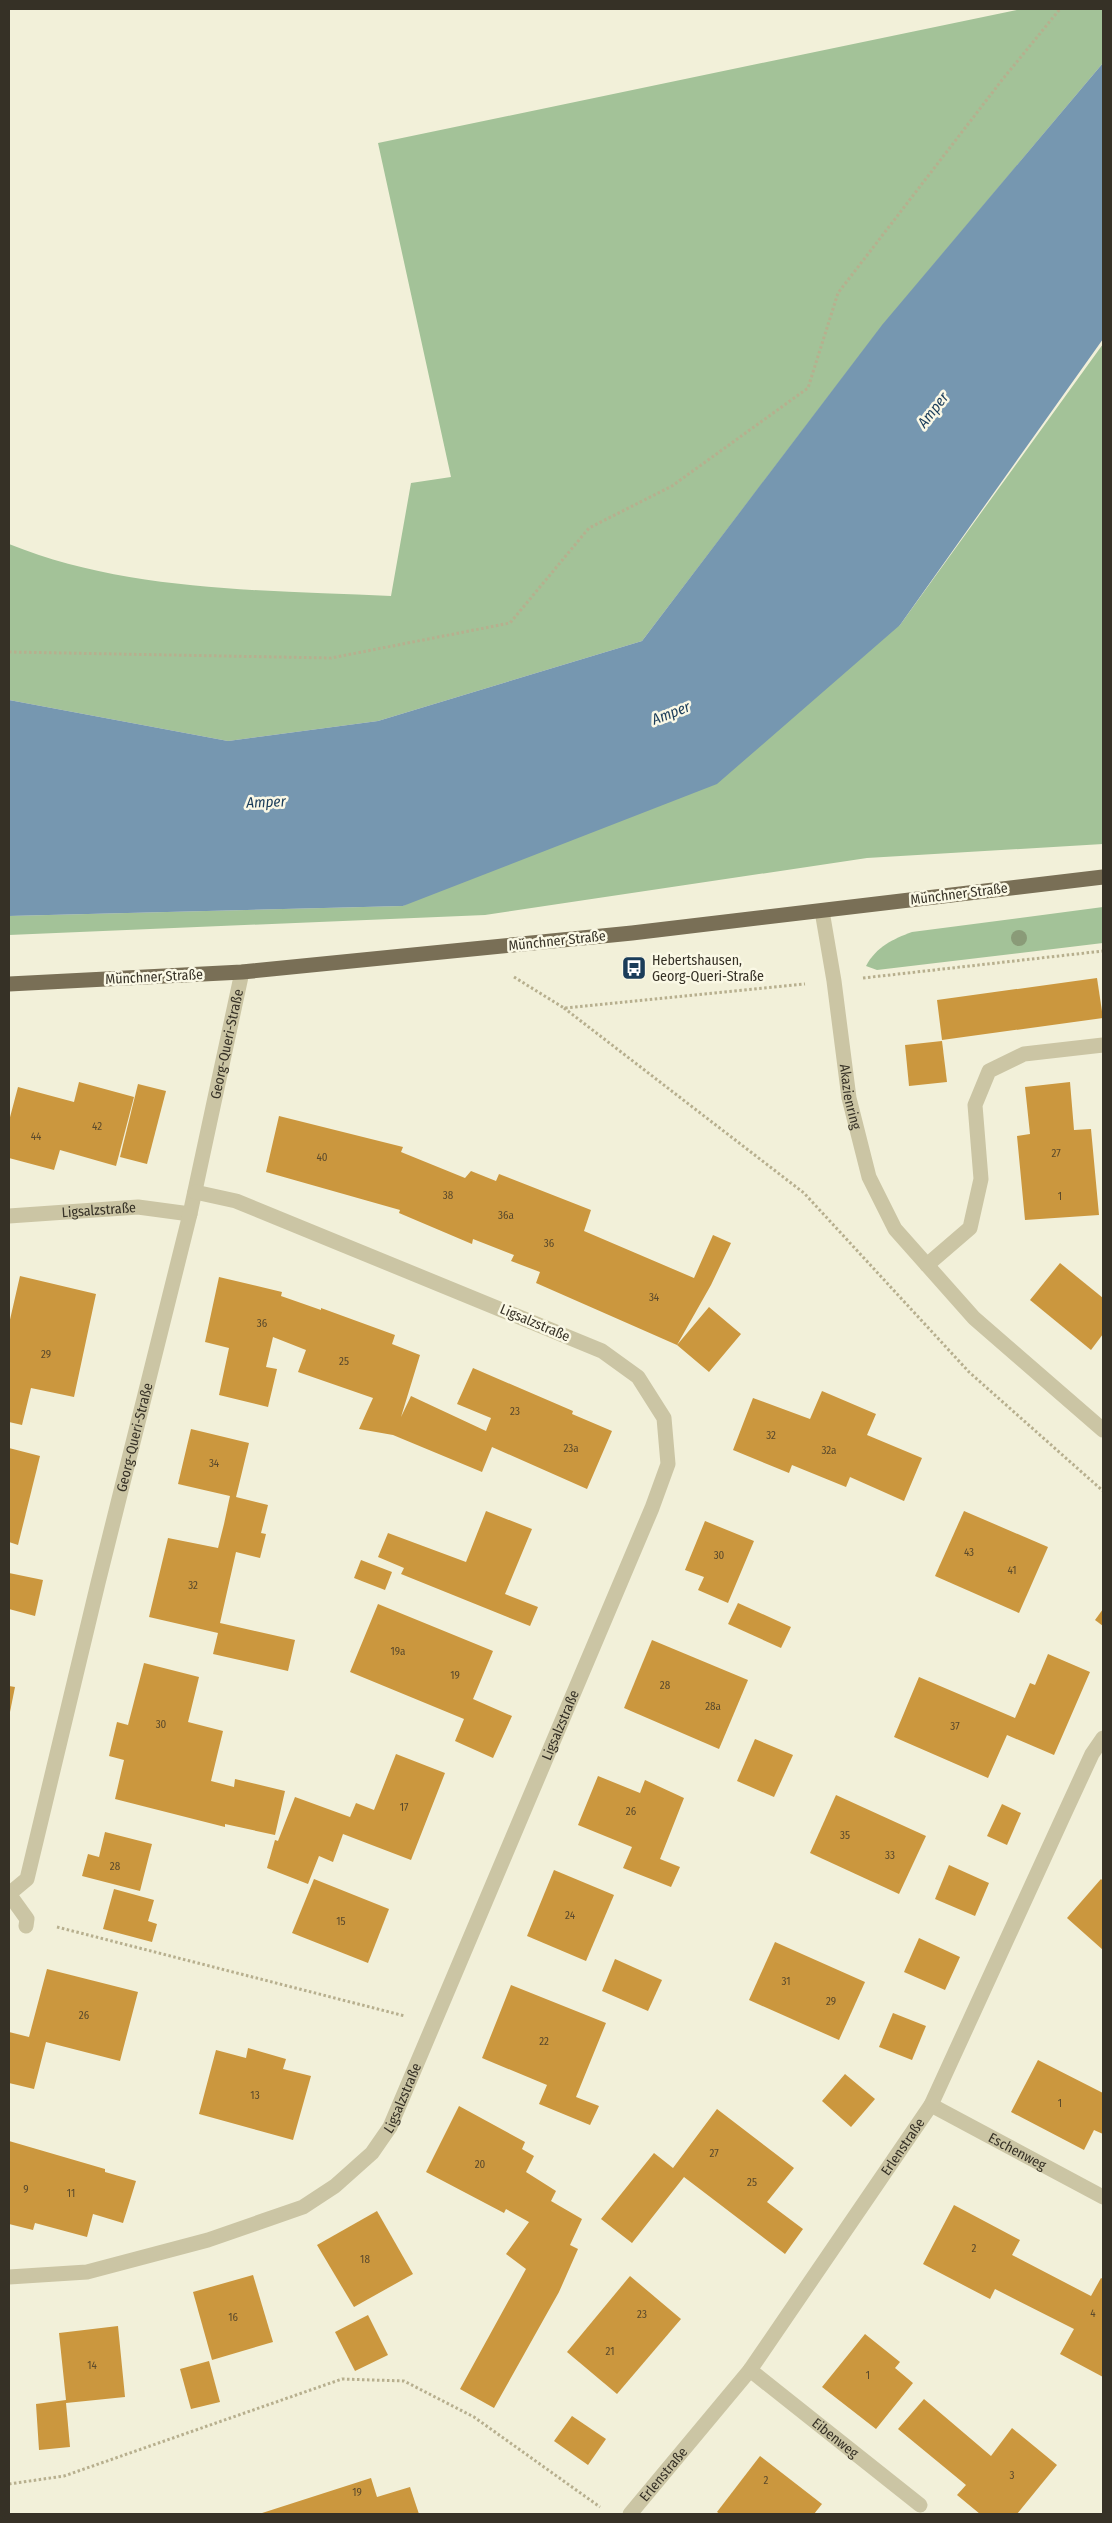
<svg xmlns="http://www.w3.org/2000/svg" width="1112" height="2523" viewBox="0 0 1112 2523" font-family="'Fira Sans Condensed',sans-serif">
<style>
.green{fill:#a3c298}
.water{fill:#7697b0}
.building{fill:#cb973e}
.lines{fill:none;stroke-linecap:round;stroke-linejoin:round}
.path{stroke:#b7af8e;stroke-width:3;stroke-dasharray:2.5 2.5;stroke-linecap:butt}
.minor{stroke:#cbc5a4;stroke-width:15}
.major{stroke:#796f56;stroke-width:15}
.tree{fill:#8a9b78}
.labels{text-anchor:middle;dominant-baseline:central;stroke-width:5;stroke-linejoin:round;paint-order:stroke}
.number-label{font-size:11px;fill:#5b4a2c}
.street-label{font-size:14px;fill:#363126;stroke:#faf8e5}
.poi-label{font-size:14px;fill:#363126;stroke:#faf8e5;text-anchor:start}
.water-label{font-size:15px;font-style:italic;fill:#1a3c59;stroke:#faf8e5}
</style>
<rect width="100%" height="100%" fill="#f2f0d9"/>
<g class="green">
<path d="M1021,9H1103V63L882,326L642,641L378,721L228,741L9,700V544C127,592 265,590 391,596L411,483L451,477L378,143Z"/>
<polygon points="1103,344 1103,844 867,858 485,915 9,935 9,916 403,906 900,625"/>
<path d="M1103,907V943L877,970L866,966C876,947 893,939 912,932Z"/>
</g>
<polygon class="water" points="1103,63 1103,339 900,625 717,784 403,906 9,916 9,700 228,741 378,721 642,641 882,325"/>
<g class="building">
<polygon points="1097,978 1103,1018 942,1040 937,1000"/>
<polygon points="942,1041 947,1082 909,1086 905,1045"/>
<polygon points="79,1082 134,1097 116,1166 60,1150 54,1170 9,1158 9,1121 18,1087 74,1102"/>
<polygon points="1070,1082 1074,1130 1091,1129 1099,1215 1025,1220 1017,1136 1030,1134 1025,1087"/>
<polygon points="138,1084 166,1091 147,1164 120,1157"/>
<polygon points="279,1116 403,1147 401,1152 465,1178 471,1171 496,1181 499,1174 591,1210 584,1231 694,1278 713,1235 731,1243 711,1285 677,1345 709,1307 741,1334 709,1372 677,1345 536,1283 540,1272 511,1261 514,1255 473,1239 472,1244 399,1213 400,1210 266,1172"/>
<polygon points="1060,1263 1103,1298 1103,1334 1091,1350 1030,1300"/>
<polygon points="20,1276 96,1294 74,1397 31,1388 22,1425 9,1422 9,1324"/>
<polygon points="219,1277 282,1292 281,1296 321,1310 321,1308 395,1335 392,1344 420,1355 401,1417 411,1396 486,1431 491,1418 457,1404 473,1368 573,1411 572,1414 612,1431 587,1489 492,1447 482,1472 393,1435 359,1429 373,1398 298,1372 306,1350 273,1337 266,1367 277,1369 268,1407 219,1395 229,1348 205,1342"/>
<polygon points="822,1391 876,1414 867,1435 922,1458 904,1501 850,1477 846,1487 792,1465 789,1473 733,1450 753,1398 810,1419"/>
<polygon points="191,1429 249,1443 236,1497 268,1505 261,1533 266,1534 260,1558 236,1552 220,1623 295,1640 288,1671 213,1654 218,1633 149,1617 168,1538 218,1548 224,1524 230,1496 178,1484"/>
<polygon points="9,1448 40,1456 18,1545 9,1542"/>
<polygon points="486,1511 532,1529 505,1594 538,1607 530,1626 401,1574 404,1568 378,1557 388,1533 466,1562"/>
<polygon points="964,1511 1048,1547 1019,1613 935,1576"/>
<polygon points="705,1521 754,1541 728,1603 698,1590 704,1577 685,1570"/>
<polygon points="361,1560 392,1572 385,1590 354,1578"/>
<polygon points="9,1573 43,1580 35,1616 9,1609"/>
<polygon points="738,1603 791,1627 781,1648 728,1624"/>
<polygon points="378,1604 493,1651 473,1699 512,1716 493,1758 455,1741 464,1719 350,1672"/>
<polygon points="1103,1609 1103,1626 1095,1620"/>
<polygon points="652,1640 748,1680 719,1749 624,1708"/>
<polygon points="1048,1654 1090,1672 1054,1755 1007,1735 988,1778 894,1737 919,1677 1015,1718 1030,1683 1035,1685"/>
<polygon points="144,1663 199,1677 188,1722 223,1731 211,1781 234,1787 235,1779 285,1791 275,1835 225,1824 225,1827 115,1799 124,1760 109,1756 117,1722 128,1725"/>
<polygon points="9,1686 15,1687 10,1712 9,1712"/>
<polygon points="755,1739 793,1755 774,1797 737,1781"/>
<polygon points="396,1754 445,1773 411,1860 343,1834 333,1862 319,1856 308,1884 267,1868 275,1840 278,1841 295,1797 350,1817 356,1803 374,1810"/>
<polygon points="598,1776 640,1793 645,1780 684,1798 660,1859 680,1867 671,1887 623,1868 632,1847 578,1825"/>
<polygon points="836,1795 926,1836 899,1894 810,1853"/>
<polygon points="1002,1804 1021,1813 1007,1845 987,1836"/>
<polygon points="105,1832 152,1844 140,1891 82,1876 88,1854 99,1857"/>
<polygon points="949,1865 989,1883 975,1916 935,1899"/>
<polygon points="554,1870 614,1895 586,1961 527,1936"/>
<polygon points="314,1879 389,1909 368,1963 292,1933"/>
<polygon points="1101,1879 1103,1881 1103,1950 1067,1918"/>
<polygon points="114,1889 154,1900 148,1921 157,1924 152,1942 103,1929"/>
<polygon points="919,1938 960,1957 945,1990 904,1972"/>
<polygon points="775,1942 865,1982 839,2040 749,2000"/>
<polygon points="615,1959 662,1980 648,2011 602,1991"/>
<polygon points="47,1969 138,1992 120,2061 46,2042 34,2089 9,2083 9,2032 29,2037"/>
<polygon points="511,1985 606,2023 576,2097 599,2106 590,2125 539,2104 547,2085 482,2058"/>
<polygon points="893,2013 926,2026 912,2060 879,2047"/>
<polygon points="248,2048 286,2059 283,2069 311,2076 293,2140 199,2114 216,2050 246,2058"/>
<polygon points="1038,2060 1103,2093 1103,2134 1094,2130 1084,2150 1011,2112"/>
<polygon points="845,2074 875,2099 851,2127 822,2101"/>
<polygon points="459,2106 525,2142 522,2149 534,2156 526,2172 556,2191 551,2201 582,2219 570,2245 578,2249 559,2292 494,2408 460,2389 526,2269 506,2254 529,2222 506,2209 504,2213 426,2172"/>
<polygon points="717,2109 794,2168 767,2202 803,2229 785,2254 684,2177 632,2243 601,2219 654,2153 673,2168"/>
<polygon points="9,2141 105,2169 105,2172 136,2181 123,2223 93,2214 87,2237 35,2223 33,2230 9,2224"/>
<polygon points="954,2205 1020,2240 1012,2255 1091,2296 1101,2278 1103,2279 1103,2377 1060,2354 1074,2329 995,2289 990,2299 923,2264"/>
<polygon points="377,2211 413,2274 354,2307 317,2245"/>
<polygon points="253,2275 273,2342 212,2360 193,2292"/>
<polygon points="630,2276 681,2319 617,2394 567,2352"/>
<polygon points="368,2315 388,2355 355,2371 335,2332"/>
<polygon points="118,2326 125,2397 66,2403 70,2447 39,2450 36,2404 66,2400 59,2333"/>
<polygon points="865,2334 900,2362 895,2368 913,2383 876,2429 822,2387"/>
<polygon points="209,2361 220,2402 191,2409 180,2369"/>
<polygon points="924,2399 991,2456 1012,2428 1057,2465 1017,2514 980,2514 957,2495 966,2485 898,2429"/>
<polygon points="572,2416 606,2439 588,2465 554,2441"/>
<polygon points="760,2456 822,2504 814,2514 720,2514 717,2512"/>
<polygon points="371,2478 377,2497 410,2487 419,2514 259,2514"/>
</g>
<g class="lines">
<g class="path">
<polyline points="9,652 331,658 510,623 589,528 672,486 808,388 838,293 1002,80 1060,9"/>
<polyline points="514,977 564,1008 805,984"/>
<polyline points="863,978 1103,951"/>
<polyline points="564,1008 804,1193 969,1372 1103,1491"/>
<polyline points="57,1927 405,2016"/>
<polyline points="9,2484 64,2476 342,2379 404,2381 474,2417 600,2507"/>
</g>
<g class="minor">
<path id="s1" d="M822,911L834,981L849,1098L869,1177L895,1229L974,1318L1103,1430"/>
<path id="s2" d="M9,1216L138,1207L190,1214"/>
<polyline points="927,1265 970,1228 981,1179 975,1105 989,1071 1024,1054 1103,1045"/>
<path id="s3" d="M9,1894L27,1879L98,1583L190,1214L242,972"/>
<polyline points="9,1894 27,1919 26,1926"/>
<path id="s4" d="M931,2105L1103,2197"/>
<path id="s5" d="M9,2277L87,2272L208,2240L303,2207L335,2186L372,2153L390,2127L652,1508L668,1464L664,1418L638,1377L602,1351L236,1201L195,1192"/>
<path id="s6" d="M750,2370L920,2505"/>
<path id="s7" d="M630,2514L750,2370L931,2105L1062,1819L1092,1754L1103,1738"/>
</g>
<polyline class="major" points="9,984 242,972 632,933 1103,877"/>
</g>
<circle class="tree" cx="1019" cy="938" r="8"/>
<defs>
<symbol id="bus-square" viewBox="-11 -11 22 22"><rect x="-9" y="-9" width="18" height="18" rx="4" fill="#1a3c59" stroke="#faf8e5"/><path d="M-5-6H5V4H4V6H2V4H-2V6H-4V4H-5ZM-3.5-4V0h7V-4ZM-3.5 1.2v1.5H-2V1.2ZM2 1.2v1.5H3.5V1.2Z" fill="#fff"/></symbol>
</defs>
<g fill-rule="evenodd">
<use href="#bus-square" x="620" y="954" width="28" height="28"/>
</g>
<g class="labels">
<g class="number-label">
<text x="97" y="1126">42</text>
<text x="36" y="1136">44</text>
<text x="1056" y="1153">27</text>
<text x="322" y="1157">40</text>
<text x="448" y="1195">38</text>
<text x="1060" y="1196">1</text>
<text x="506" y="1215">36a</text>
<text x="549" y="1243">36</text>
<text x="654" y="1297">34</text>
<text x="262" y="1323">36</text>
<text x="46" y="1354">29</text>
<text x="344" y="1361">25</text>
<text x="515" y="1411">23</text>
<text x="771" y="1435">32</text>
<text x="571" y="1448">23a</text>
<text x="829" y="1450">32a</text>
<text x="214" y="1463">34</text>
<text x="969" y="1552">43</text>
<text x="719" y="1555">30</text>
<text x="1012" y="1570">41</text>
<text x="193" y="1585">32</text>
<text x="398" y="1651">19a</text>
<text x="455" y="1675">19</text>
<text x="665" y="1685">28</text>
<text x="713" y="1706">28a</text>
<text x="161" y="1724">30</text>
<text x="955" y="1726">37</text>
<text x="404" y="1807">17</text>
<text x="631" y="1811">26</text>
<text x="845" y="1835">35</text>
<text x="890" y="1855">33</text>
<text x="115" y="1866">28</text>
<text x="570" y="1915">24</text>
<text x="341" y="1921">15</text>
<text x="786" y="1981">31</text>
<text x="831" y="2001">29</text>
<text x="84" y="2015">26</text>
<text x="544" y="2041">22</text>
<text x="255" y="2095">13</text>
<text x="1060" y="2103">1</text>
<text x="714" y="2153">27</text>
<text x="480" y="2164">20</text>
<text x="752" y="2182">25</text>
<text x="26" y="2189">9</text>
<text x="71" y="2193">11</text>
<text x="974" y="2248">2</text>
<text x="365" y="2259">18</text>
<text x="1093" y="2313">4</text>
<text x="642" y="2314">23</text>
<text x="233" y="2317">16</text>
<text x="610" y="2351">21</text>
<text x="92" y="2365">14</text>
<text x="868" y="2375">1</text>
<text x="1012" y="2475">3</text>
<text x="766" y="2480">2</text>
<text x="357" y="2492">19</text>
</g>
<g class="street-label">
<text transform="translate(959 894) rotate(-7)">Münchner Straße</text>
<text transform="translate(557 941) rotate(-6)">Münchner Straße</text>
<text transform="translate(154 977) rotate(-3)">Münchner Straße</text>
<text stroke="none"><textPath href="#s3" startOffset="882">Georg-Queri-Straße</textPath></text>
<text stroke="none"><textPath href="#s1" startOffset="188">Akazienring</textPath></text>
<text stroke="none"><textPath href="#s2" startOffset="90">Ligsalzstraße</textPath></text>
<text transform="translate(535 1323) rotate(23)">Ligsalzstraße</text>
<text stroke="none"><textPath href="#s3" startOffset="478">Georg-Queri-Straße</textPath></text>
<text stroke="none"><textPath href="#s5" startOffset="860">Ligsalzstraße</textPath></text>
<text stroke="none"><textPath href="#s5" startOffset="455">Ligsalzstraße</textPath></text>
<text stroke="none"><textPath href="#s7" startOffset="458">Erlenstraße</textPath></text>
<text stroke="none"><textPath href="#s4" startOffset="98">Eschenweg</textPath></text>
<text stroke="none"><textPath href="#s6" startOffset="109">Eibenweg</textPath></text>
<text stroke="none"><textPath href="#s7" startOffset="52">Erlenstraße</textPath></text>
</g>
<g class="poi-label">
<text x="652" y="960">Hebertshausen,<tspan x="652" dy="16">Georg-Queri-Straße</tspan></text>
</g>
<g class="water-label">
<text transform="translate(933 410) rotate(-52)">Amper</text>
<text transform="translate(671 713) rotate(-21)">Amper</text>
<text transform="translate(266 802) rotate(-2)">Amper</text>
</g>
</g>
<rect width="1112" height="2523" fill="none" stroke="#363126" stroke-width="20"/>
</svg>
